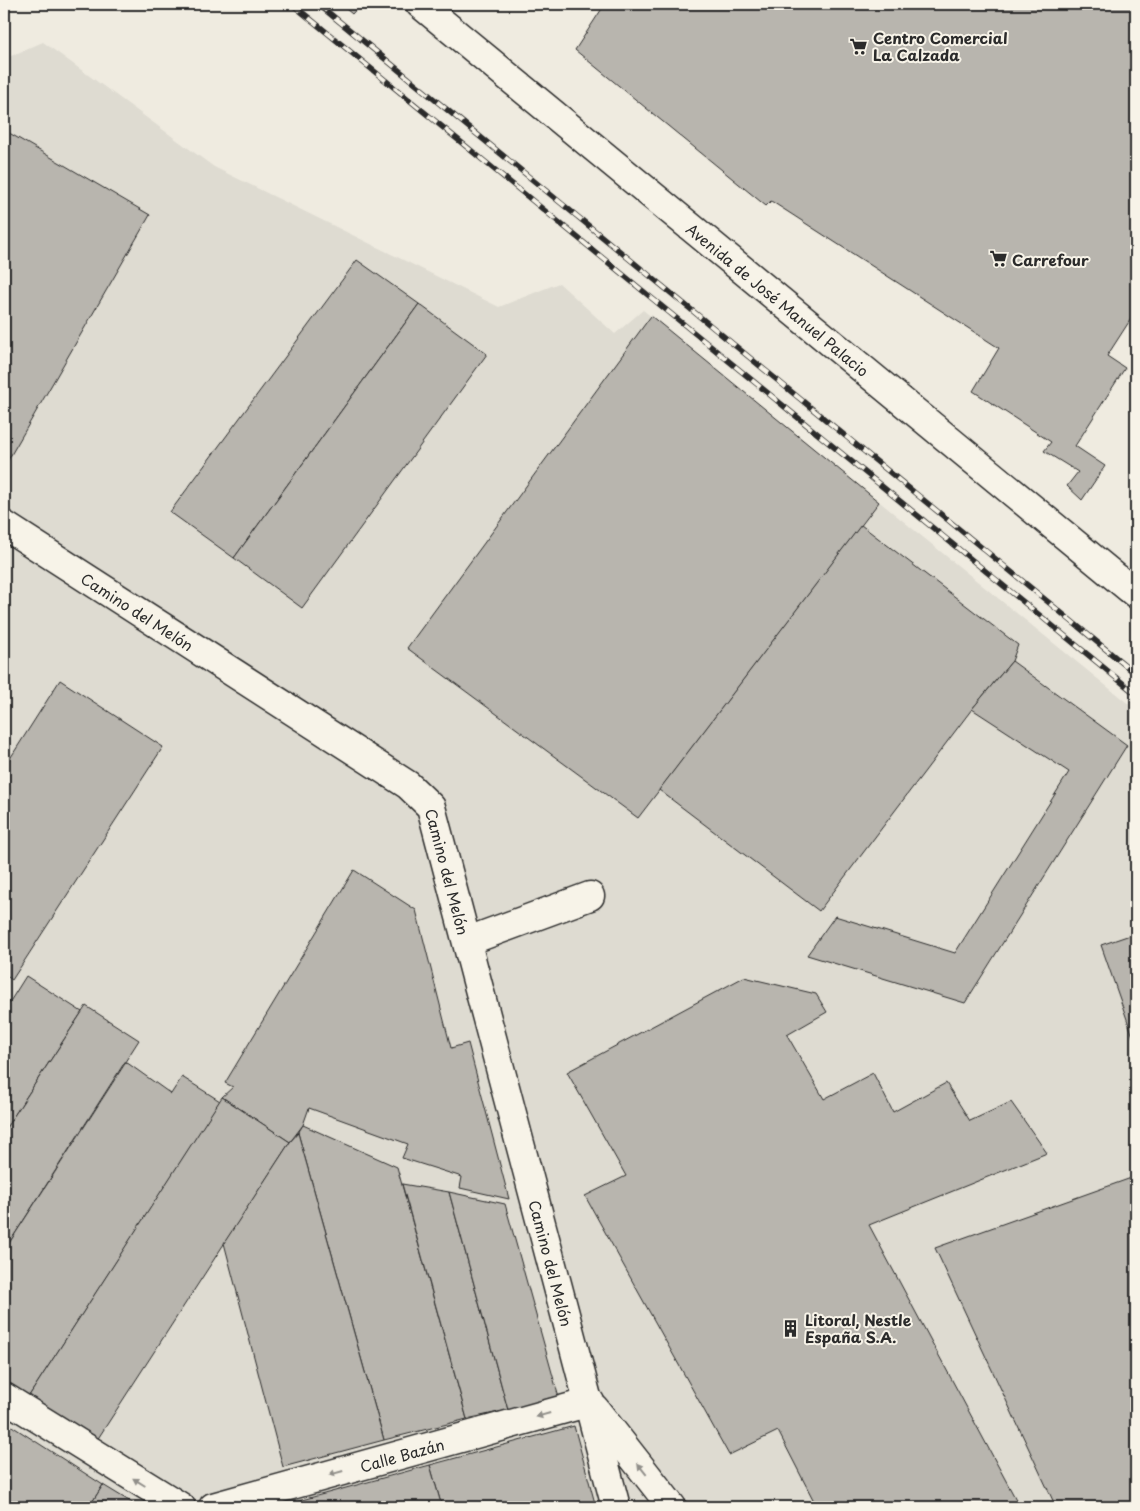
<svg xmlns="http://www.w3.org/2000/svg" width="1140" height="1511" viewBox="0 0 1140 1511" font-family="'Playpen Sans',sans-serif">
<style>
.built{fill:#dedbd1}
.building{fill:#b8b5ae;stroke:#2b2b2b}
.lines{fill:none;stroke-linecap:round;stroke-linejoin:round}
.minor-casing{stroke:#2b2b2b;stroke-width:31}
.tertiary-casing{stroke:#2b2b2b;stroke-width:31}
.minor{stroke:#f7f3e8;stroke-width:28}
.tertiary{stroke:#f7f3e8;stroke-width:28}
.rail-casing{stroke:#2b2b2b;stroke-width:5.5}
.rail{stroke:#f7f3e8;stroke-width:4;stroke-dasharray:11;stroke-linecap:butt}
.oneway{fill:#918f8a}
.labels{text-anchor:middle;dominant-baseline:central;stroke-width:4;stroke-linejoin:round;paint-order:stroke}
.poi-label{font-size:15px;font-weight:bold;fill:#2b2b2b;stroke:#f7f3e8;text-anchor:start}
.street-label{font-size:15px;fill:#2b2b2b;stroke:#f7f3e8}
</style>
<rect width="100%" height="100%" fill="#efebe0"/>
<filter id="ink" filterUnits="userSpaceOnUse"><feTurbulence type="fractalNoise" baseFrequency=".02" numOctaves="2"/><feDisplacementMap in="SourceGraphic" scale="10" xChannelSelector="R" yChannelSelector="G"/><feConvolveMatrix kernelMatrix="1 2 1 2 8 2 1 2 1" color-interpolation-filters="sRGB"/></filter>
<g filter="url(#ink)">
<polygon class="built" points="43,42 214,167 499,307 559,283 615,334 643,310 1136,710 1136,1507 4,1507 4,59"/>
<g class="building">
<polygon points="340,4 361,4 352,14"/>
<polygon points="605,4 1136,4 1136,311 1107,356 1125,368 1075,446 1105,466 1082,500 1067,486 1078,472 1044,451 1051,442 973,391 999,348 771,201 766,206 575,50"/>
<polygon points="4,130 150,215 4,467"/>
<polygon points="357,260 419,304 234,558 170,512"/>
<polygon points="419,304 487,354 302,608 234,558"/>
<polygon points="651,316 879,502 638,818 407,648"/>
<polygon points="861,525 1018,645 1012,661 972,709 819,911 659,790"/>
<polygon points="1012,661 1127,745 965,1003 807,955 835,916 955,953 1069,772 972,709"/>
<polygon points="60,680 163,747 12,980 4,974 4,768"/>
<polygon points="354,870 416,910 451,1048 468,1043 509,1199 460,1188 462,1177 402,1158 408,1144 309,1108 303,1125 290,1142 222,1097 233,1087 225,1083"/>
<polygon points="1136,933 1136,1045 1101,945"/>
<polygon points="26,976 82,1012 4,1131 4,1011"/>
<polygon points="744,977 816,994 827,1012 787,1035 824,1099 873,1073 893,1112 946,1083 970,1121 1011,1102 1047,1153 869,1225 1020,1507 817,1507 778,1431 729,1455 585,1196 626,1176 567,1072"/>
<polygon points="86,1006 139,1040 4,1251 4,1131"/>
<polygon points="126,1062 171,1094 182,1077 220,1101 29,1396 4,1380 4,1251"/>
<polygon points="222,1097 290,1142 97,1440 29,1396"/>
<polygon points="303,1125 397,1167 467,1419 384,1440 298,1133"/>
<polygon points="298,1133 384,1440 283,1467 224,1243 290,1142"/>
<polygon points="1134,1177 1136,1183 1136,1507 1056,1507 935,1248"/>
<polygon points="402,1184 449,1192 508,1410 467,1419"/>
<polygon points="449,1192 505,1204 559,1398 508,1410"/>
<polygon points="4,1421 103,1485 89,1507 4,1507"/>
<polygon points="574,1426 596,1507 442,1507 430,1465"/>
<polygon points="430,1465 442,1507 280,1506"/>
<polygon points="103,1485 139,1507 89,1507"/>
</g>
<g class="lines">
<defs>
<g id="minor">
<path id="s1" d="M4,525L408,785L431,807L616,1507"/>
<polyline points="468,941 590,896"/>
<polyline points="4,1397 181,1507"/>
<polyline points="595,1409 672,1507"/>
<path id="s2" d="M213,1507L590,1402"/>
</g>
<g id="tertiary">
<path id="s3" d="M420,4L1136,594"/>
</g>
</defs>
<use href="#minor" class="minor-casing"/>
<use href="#tertiary" class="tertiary-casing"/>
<use href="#minor" class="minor"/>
<use href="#tertiary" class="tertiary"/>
<defs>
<g id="rail">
<polyline points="292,4 1136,694"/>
<polyline points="318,4 1136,674"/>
</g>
</defs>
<use href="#rail" class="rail-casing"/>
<use href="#rail" class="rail"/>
</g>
<defs><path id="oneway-solid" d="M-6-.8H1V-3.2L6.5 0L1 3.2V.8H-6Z" transform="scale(1.25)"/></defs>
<g class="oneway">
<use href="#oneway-solid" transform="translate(543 1415) rotate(164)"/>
<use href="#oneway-solid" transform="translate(642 1469) rotate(-128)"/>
<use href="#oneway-solid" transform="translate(336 1473) rotate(164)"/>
<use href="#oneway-solid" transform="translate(139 1482) rotate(-148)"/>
</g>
</g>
<defs>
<symbol id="supermarket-bare" viewBox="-9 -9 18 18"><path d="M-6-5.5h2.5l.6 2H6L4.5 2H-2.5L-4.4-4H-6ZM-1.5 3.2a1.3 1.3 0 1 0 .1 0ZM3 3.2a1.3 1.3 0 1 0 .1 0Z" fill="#2b2b2b" stroke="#f7f3e8" stroke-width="2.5" paint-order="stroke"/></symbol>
<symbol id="building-bare" viewBox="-9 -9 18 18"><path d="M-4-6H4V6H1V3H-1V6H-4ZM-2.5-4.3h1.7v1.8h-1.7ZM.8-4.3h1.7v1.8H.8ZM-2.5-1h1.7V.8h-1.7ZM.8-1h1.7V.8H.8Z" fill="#2b2b2b" stroke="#f7f3e8" stroke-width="2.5" paint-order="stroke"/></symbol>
</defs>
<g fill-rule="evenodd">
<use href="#supermarket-bare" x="846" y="34" width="25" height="25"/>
<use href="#supermarket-bare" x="986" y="246" width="25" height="25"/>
<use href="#building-bare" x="778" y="1316" width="25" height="25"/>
</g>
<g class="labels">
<g class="poi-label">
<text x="873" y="37">Centro Comercial<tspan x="873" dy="17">La Calzada</tspan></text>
<text x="1012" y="259">Carrefour</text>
<text x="805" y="1319">Litoral, Nestle<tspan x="805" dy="17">España S.A.</tspan></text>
</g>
<g class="street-label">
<text stroke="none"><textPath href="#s3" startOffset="464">Avenida de José Manuel Palacio</textPath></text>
<text stroke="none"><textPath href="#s1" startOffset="159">Camino del Melón</textPath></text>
<text stroke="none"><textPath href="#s1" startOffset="579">Camino del Melón</textPath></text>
<text stroke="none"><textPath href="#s1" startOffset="984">Camino del Melón</textPath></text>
<text stroke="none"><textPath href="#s2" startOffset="196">Calle Bazán</textPath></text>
</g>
</g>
<rect width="1140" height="1511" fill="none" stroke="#f7f3e8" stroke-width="20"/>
<rect x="10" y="10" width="1120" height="1491" fill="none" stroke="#2b2b2b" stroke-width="2" filter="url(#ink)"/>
</svg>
